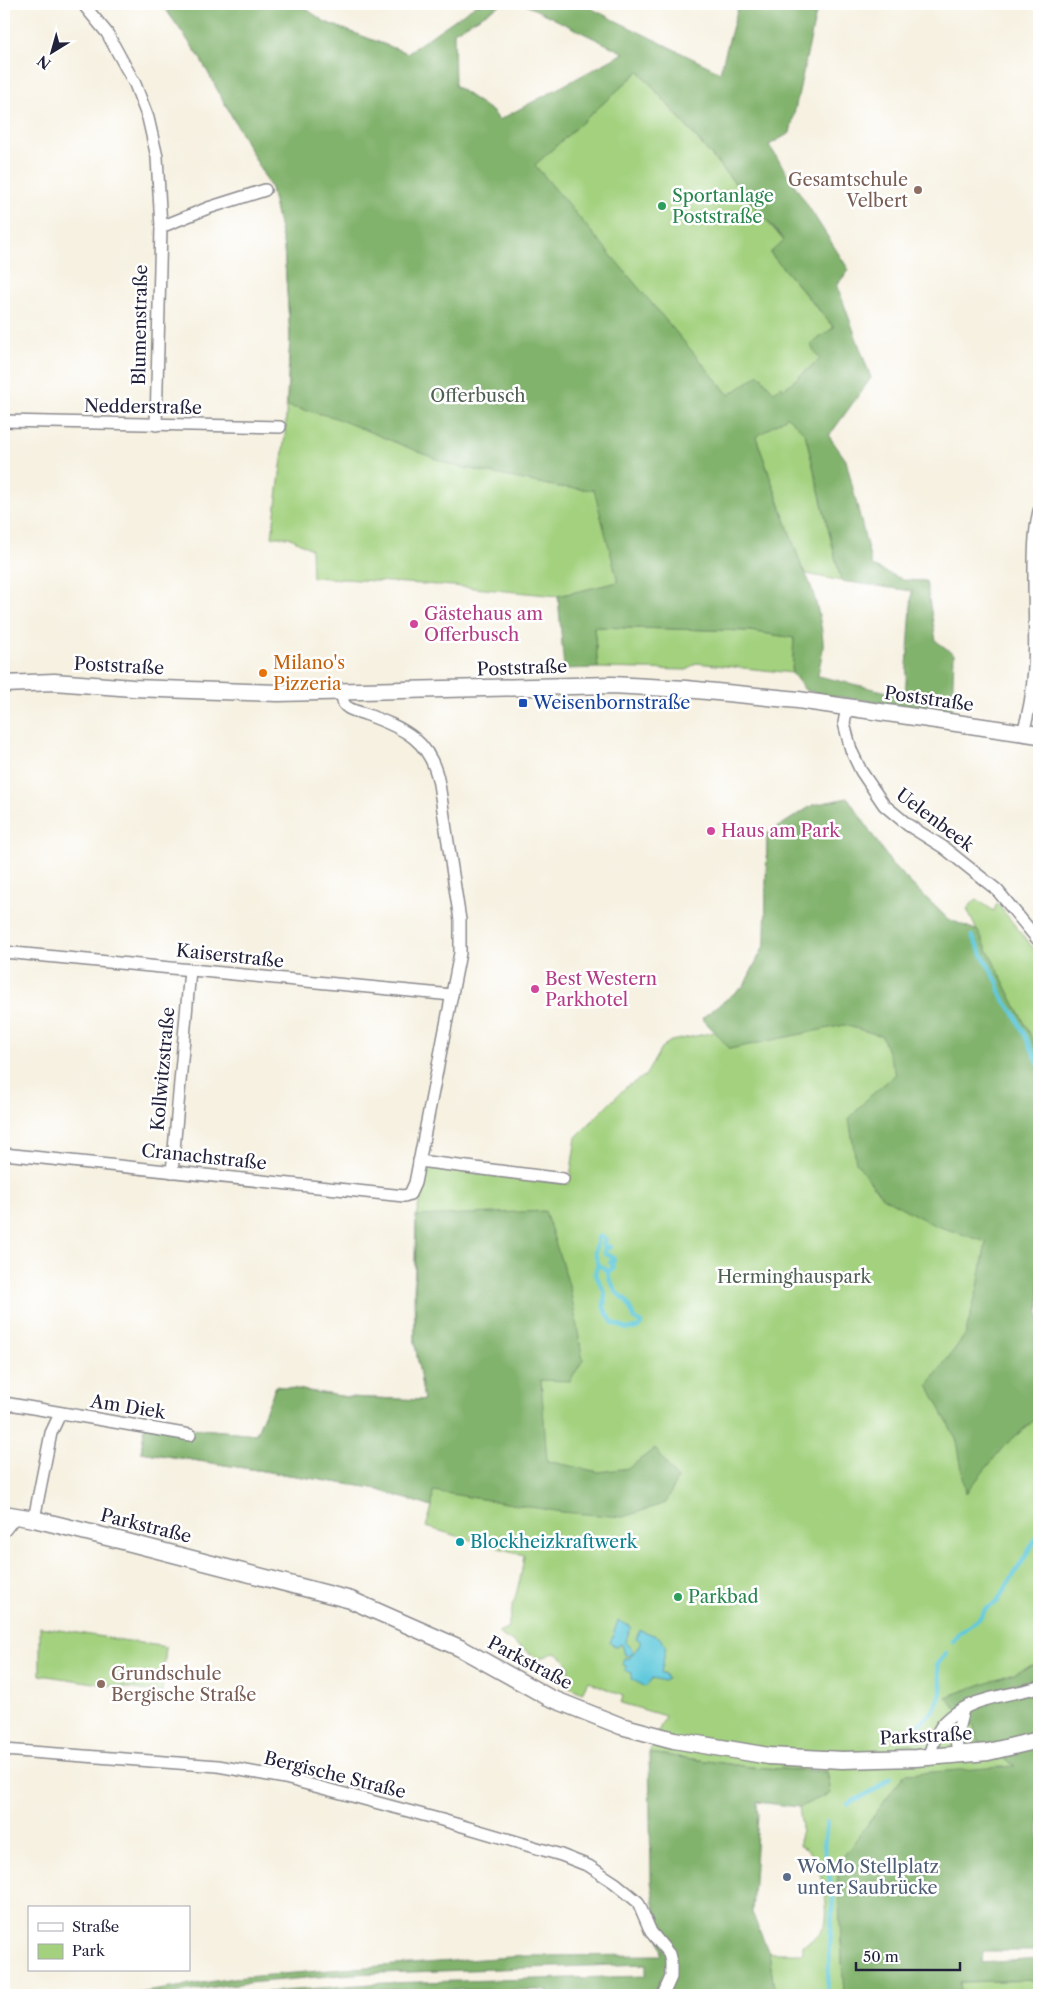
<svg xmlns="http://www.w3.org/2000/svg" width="1043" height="1999" viewBox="0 0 1043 1999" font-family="'Libre Caslon Text',serif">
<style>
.green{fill:#a3d17e;stroke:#627a5c}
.forest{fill:#82b36d;stroke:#526a54;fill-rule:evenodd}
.water{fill:#60c9dc;stroke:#41768c}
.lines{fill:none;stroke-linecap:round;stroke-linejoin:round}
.stream{stroke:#60c9dc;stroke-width:4.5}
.street-casing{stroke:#8c8a8e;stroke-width:14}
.secondary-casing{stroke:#8c8a8e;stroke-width:19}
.street{stroke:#fff;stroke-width:11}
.secondary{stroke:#fff;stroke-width:16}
.education-dot{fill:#8d6e63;stroke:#fff;stroke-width:2}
.leisure-dot{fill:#2e9e5b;stroke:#fff;stroke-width:2}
.hotel-dot{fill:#d1479c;stroke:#fff;stroke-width:2}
.food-dot{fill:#e8710a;stroke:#fff;stroke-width:2}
.transit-dot{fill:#1a4fb4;stroke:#fff;stroke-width:2}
.culture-dot{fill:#0f9aa8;stroke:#fff;stroke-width:2}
.service-dot{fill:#5c6f8a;stroke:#fff;stroke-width:2}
.labels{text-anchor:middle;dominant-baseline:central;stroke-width:5;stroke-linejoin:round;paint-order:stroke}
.education-label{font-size:18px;fill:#785e54;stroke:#fff;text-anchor:end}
.leisure-label{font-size:18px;fill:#27864d;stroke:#fff;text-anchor:start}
.street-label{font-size:18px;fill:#22223b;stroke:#fff}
.park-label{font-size:18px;fill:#4f5f52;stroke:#fff}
.hotel-label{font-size:18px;fill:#b23c85;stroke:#fff;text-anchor:start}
.food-label{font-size:18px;fill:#c56008;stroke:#fff;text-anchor:start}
.transit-label{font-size:18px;fill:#164399;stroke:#fff;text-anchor:start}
.culture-label{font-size:18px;fill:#0d838f;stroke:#fff;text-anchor:start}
.service-label{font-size:18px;fill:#4e5e75;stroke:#fff;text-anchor:start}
</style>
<rect width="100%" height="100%" fill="#fff"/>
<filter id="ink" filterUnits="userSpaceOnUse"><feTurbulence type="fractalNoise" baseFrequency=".02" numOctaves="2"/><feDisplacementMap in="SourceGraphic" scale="10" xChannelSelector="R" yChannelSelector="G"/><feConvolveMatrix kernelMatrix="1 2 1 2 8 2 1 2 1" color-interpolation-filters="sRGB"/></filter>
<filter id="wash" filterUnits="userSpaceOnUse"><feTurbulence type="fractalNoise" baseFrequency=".0096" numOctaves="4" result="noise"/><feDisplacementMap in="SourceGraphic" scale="20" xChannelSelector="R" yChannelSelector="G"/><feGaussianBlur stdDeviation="1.12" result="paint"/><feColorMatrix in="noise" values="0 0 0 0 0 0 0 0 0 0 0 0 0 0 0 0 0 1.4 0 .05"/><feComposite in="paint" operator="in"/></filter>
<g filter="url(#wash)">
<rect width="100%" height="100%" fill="#f6f1e1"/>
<g class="green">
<polygon points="162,4 299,4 325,22 407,53 493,112 534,165 639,71 784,241 770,253 834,328 820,359 784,389 805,433 841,581 807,574 802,568 756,437 618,583 558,596 453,586 312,577 311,549 289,537 272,537 285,435 290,336 284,248 271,188 199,56"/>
<polygon points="594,627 750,631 794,638 792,673 696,663 687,670 598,668"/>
<path d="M848,798L893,866L948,919L977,931L967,909L976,899L994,911L997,903L1039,955V1664L947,1697L974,1727L979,1741L1015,1766L837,1865L844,1995H775L769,1953H803V1945C812,1941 822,1933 825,1924C830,1909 821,1869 812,1855C809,1851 804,1848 800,1845L801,1822L799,1807L831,1793L827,1772L750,1767L649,1753L665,1716L621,1703L623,1696L588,1681L582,1693L566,1685C571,1667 572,1662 554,1653L539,1659L498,1633L507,1629L521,1575L524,1555L426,1527L432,1507L373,1488L141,1452L145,1424L256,1434L276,1386L347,1397L424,1400L415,1343L414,1292L416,1216L428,1168L569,1184L576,1137L626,1087L645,1076L662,1047L671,1041L715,1032L702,1018L744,986L765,944L767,834L813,805Z"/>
<polygon points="40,1627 166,1647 162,1693 40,1675"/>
<polygon points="1039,1980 1039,1995 961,1995 960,1982"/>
</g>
<g class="forest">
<path d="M162,4H299L325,22L407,53L477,4H502L454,32L455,86L493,112L499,120L624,53L524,4H582L720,72L739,4H818L790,133L769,145L849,270L837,285L871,378L829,436L846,460L872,566L904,580L926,581L936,641L954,654L952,712L826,695L805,690L792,673L794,638L750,631L594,627L598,668L564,669L558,596L618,582L594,490L558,487L451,465L333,417L287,406L290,336L284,248L271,188L199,56ZM639,71L784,240L770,253L834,327L810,345L820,359L784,389L782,386L774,392L759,374L729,395L535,165ZM787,417L805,433L841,581L912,591L905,696L818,676C819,665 824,652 823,641C822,624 812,580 802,568L756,437Z"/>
<polygon points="848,798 893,866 948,919 978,931 1039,1052 1039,1416 1004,1446 966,1493 957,1441 928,1385 965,1335 978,1287 986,1242 934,1225 882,1197 856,1162 849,1119 868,1098 896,1074 882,1036 844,1025 730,1049 702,1018 744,986 765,944 767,834 813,805"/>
<polygon points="545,1211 570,1288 583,1360 570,1381 541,1380 547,1461 599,1472 629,1468 655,1448 677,1479 666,1503 623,1517 561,1512 433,1491 432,1507 373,1488 141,1452 145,1424 256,1434 276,1386 347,1397 424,1400 415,1343 416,1216"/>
<polygon points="1039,1664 1039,1883 1034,1919 1039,1921 1039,1951 983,1951 982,1963 1039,1959 1039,1980 960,1982 961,1995 844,1995 837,1865 905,1774 1015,1766 979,1741 974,1727 946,1697"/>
<polygon points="649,1753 750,1767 827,1772 831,1793 799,1807 757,1802 758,1815 752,1913 769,1953 775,1995 547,1995 547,1990 371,1990 317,1995 233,1995 384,1983 646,1976 646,1964 351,1974 226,1985 167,1995 127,1995 234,1978 367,1967 524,1956 662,1955 651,1881"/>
</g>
<g class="water">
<polygon points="618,1621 631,1627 625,1642 633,1651 632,1654 628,1656 625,1655 622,1644 616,1647 610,1643"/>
<polygon points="640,1630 659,1637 666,1646 661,1673 665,1674 667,1679 664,1681 652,1678 646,1687 631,1679 632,1673 625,1670 626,1666 622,1664 624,1658 630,1658 640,1644 640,1641 636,1638"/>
</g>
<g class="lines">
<g class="stream">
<polyline points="972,936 998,983 1002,997 1015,1015 1039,1064"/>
<polyline points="598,1264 608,1271"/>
<polyline points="641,1323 635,1319 626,1300 617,1293 609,1278 608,1271 614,1268 610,1262 614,1261 613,1257 605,1254 604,1250 610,1247 603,1245 606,1239 601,1236 598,1238 595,1252 598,1264 595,1273 605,1293 604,1308 613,1323 627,1329 638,1328 641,1325"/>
<polyline points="953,1642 958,1634 979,1619 985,1610 997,1602 1039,1534"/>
<path d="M906,1737C919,1724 939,1711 941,1691C942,1683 938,1672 937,1664L946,1654"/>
<polyline points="848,1804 878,1788 890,1778"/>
<polyline points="827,1822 824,1846 833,1896 827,1995"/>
</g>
</g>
</g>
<g filter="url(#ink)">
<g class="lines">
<defs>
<g id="street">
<polyline points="83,4 107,33 135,84 148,118 157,157 161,227 156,425"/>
<polyline points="161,227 208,208 265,190"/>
<polyline points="4,421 280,427"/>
<polyline points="847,707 844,723 851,750 861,771 884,805 908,825 943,847 997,890 1039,941"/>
<path d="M1023,732C1039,683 1034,628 1034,576C1034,554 1034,532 1039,511"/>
<polyline points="4,952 452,995"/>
<path d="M4,1154L404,1196L410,1194L415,1183L460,953V920L439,784C431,740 404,728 365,714C359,712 348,710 344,704C343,701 342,696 341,693"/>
<polyline points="419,1161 563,1179"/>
<polyline points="172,1172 190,970"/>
<polyline points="4,1403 190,1435"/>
<polyline points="34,1519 51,1433 60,1414"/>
<polyline points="4,1531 16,1516"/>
<polyline points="4,1750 218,1766 285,1778 442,1820 561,1855 589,1866 615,1883 638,1902 651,1932 669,1954 671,1962 671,1977 663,1995"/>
<polyline points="958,1755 956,1738 963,1710"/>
<path d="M928,1757C933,1745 936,1731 945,1722C969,1697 1008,1696 1039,1687"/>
</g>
<g id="secondary">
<polyline points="4,684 54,682 133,688 278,693 612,685 686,689 798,700 1039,735"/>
<polyline points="4,1514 34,1519 123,1541 351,1600 460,1648 548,1697 621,1726 674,1740 769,1756 842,1760 916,1758 988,1752 1039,1740"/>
</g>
</defs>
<use href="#street" class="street-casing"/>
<use href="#secondary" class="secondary-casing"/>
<use href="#street" class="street"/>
<use href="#secondary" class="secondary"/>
</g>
</g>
<g class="education-dot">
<circle cx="918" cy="190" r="5"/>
<circle cx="101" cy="1684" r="5"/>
</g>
<g class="leisure-dot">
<circle cx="662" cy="206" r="5"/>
<circle cx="678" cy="1597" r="5"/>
</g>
<g class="hotel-dot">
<circle cx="414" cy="624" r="5"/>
<circle cx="711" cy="831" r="5"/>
<circle cx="535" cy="989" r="5"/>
</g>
<circle class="food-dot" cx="263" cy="673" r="5"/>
<rect class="transit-dot" x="518" y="698" width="10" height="10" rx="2.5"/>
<circle class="culture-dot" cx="460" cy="1542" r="5"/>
<circle class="service-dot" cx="787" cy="1877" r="5"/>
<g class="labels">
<g class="education-label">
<text x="908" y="180">Gesamtschule<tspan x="908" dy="21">Velbert</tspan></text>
<text x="111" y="1674" text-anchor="start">Grundschule<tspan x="111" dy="21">Bergische Straße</tspan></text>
</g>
<g class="leisure-label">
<text x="672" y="196">Sportanlage<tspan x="672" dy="21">Poststraße</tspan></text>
<text x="688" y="1597">Parkbad</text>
</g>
<g class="street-label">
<text transform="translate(140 325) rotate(-89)">Blumenstraße</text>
<text transform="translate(143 407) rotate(1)">Nedderstraße</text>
<text transform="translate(119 666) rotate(3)">Poststraße</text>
<text transform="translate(522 668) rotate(-2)">Poststraße</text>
<text transform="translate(929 699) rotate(8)">Poststraße</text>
<text transform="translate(935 820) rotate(37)">Uelenbeek</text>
<text transform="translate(230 956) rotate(6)">Kaiserstraße</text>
<text transform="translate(163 1069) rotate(-85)">Kollwitzstraße</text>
<text transform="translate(204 1157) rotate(6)">Cranachstraße</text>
<text transform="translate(128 1407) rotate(9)">Am Diek</text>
<text transform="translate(146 1526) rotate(14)">Parkstraße</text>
<text transform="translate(530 1663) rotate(28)">Parkstraße</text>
<text transform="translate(926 1736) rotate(-3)">Parkstraße</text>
<text transform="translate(335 1775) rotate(14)">Bergische Straße</text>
</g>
<g class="park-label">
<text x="478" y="396">Offerbusch</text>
<text x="794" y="1277">Herminghauspark</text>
</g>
<g class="hotel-label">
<text x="424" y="614">Gästehaus am<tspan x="424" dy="21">Offerbusch</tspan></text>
<text x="721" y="831">Haus am Park</text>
<text x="545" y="979">Best Western<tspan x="545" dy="21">Parkhotel</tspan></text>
</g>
<g class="food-label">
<text x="273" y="663">Milano's<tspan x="273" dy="21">Pizzeria</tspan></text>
</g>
<g class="transit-label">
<text x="533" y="703">Weisenbornstraße</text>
</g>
<g class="culture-label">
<text x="470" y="1542">Blockheizkraftwerk</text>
</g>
<g class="service-label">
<text x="797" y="1867">WoMo Stellplatz<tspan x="797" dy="21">unter Saubrücke</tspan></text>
</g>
</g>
<rect width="1043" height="1999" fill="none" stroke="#fff" stroke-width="20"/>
<rect x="28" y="1906" width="162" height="65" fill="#ffffff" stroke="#a7a7b1"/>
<rect x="38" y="1923" width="25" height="8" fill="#ffffff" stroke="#a7a7b1"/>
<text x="72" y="1932" font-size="15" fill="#22223b">Straße</text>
<rect x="38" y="1944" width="25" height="15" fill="#a3d17e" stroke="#a7a7b1"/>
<text x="72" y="1956" font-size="15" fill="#22223b">Park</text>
<g transform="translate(52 52) rotate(217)" stroke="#ffffff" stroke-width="4" paint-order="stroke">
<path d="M0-4L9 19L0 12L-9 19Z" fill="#22223b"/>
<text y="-8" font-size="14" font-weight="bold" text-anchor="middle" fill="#22223b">N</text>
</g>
<path d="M856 1962v8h104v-8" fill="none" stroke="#22223b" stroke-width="2.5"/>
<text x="863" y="1962" font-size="15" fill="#22223b" stroke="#ffffff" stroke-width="4" paint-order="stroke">50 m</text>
</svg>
